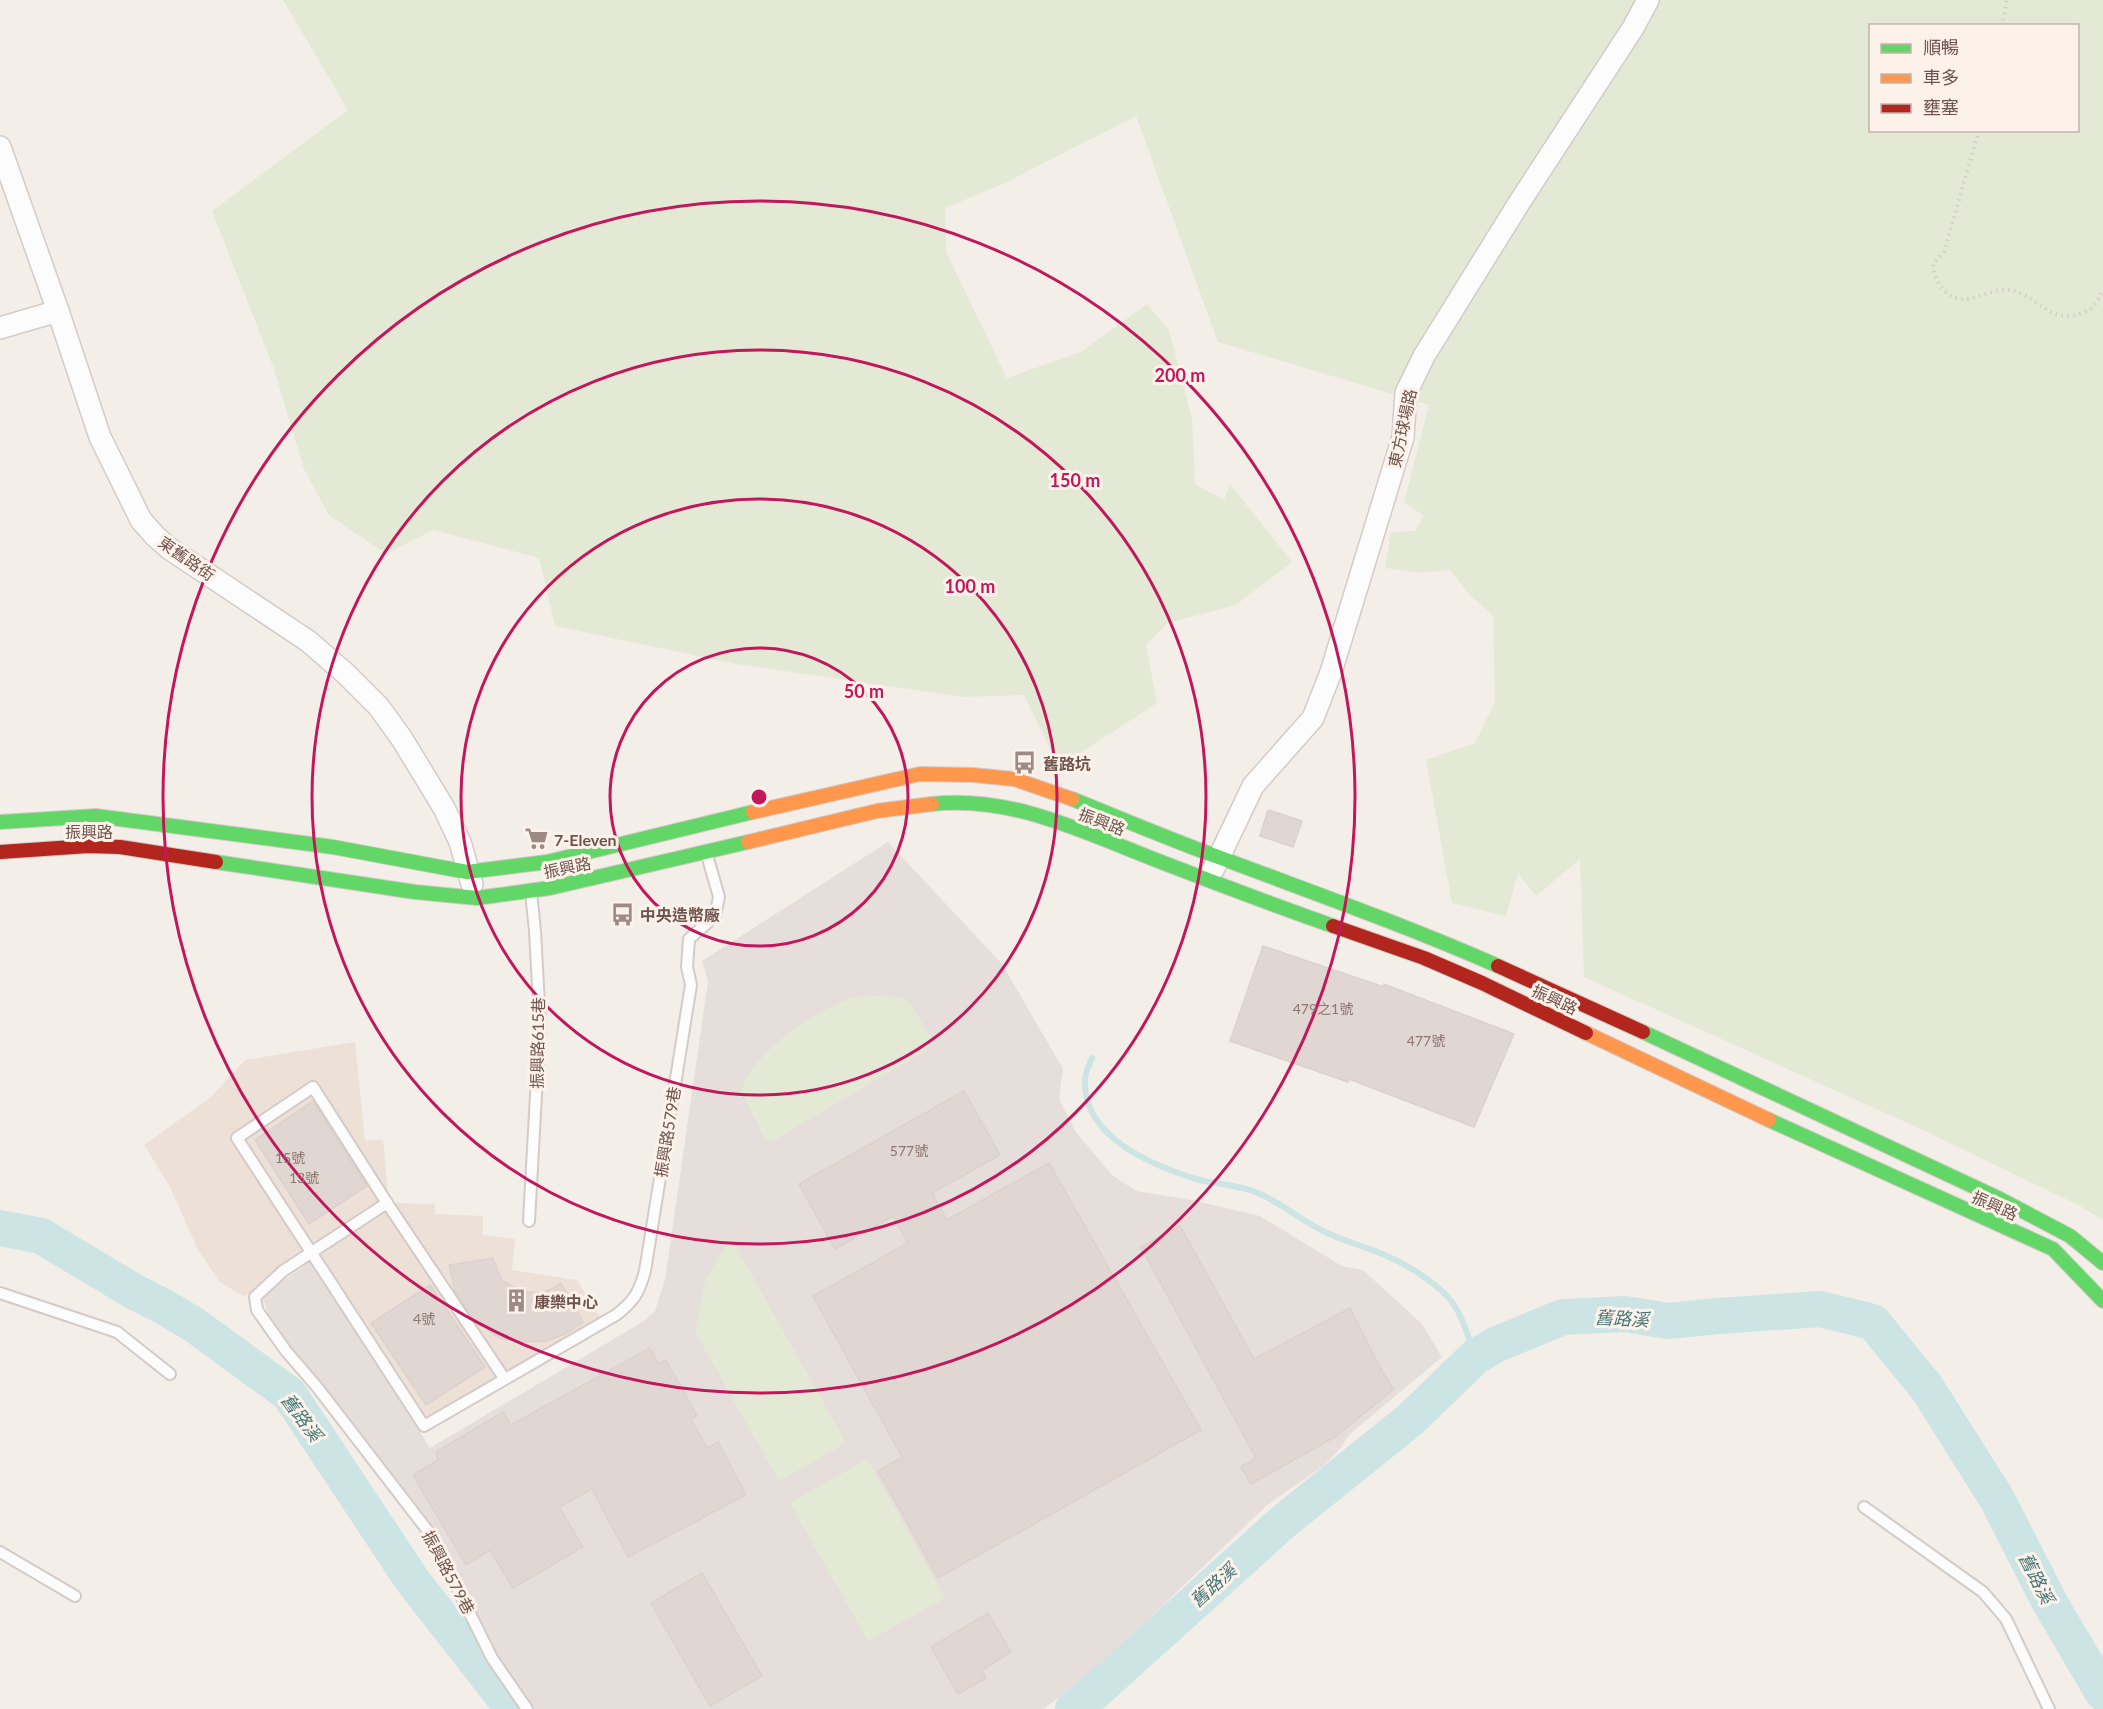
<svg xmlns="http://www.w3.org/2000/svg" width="2103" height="1709" viewBox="0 0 2103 1709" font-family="Lato,'Noto Sans TC',sans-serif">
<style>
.residential{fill:#ede0d7}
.industrial{fill:#e6deda}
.green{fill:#e4e9d5;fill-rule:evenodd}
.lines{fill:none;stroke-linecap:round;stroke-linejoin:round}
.stream{stroke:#cce4e3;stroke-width:6}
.river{stroke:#cce4e3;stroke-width:36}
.building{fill:#e0d6d2;stroke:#dcd1cc;stroke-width:1.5}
.lane-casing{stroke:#d3cbc7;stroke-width:14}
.street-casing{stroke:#d3cbc7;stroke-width:24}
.fast-casing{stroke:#d3cac6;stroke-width:16}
.slow-casing{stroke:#d3cac6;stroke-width:16}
.jam-casing{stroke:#d3cac6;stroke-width:16}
.path{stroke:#d5cdca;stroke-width:4;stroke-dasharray:1.5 4.5;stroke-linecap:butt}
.lane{stroke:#fdfcfc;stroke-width:10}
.street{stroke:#fdfcfc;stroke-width:21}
.fast{stroke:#63d668;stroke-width:14}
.slow{stroke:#ff974d;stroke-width:14}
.jam{stroke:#b3261e;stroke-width:14}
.ring{fill:none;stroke:#c2185b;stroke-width:3}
.labels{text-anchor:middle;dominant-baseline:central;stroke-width:6;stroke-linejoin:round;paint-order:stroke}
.number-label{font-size:14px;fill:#8c7670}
.street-label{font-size:16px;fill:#6e544d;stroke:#fdf2ea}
.poi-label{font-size:16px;font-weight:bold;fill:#6e544d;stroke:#fdf2ea;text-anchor:start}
.water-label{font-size:18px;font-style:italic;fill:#467779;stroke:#fdf2ea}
.centre{fill:#c2185b;stroke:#fdf2ea;stroke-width:3}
.ring-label{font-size:18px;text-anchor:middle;font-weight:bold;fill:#c2185b;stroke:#fdf2ea;stroke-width:6;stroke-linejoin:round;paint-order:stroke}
</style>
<rect width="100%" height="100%" fill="#f4eee9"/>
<polygon class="residential" points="355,1042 365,1140 383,1140 389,1203 435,1204 435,1214 483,1216 483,1235 515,1239 512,1270 577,1280 601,1319 429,1425 314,1247 253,1293 243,1296 220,1282 198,1250 170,1187 144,1145 212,1096 245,1060"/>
<polygon class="industrial" points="888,842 1002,964 1063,1069 1059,1099 1076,1132 1112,1175 1136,1191 1191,1200 1260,1216 1342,1266 1363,1270 1422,1324 1442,1357 1350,1434 1339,1450 1323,1466 1267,1505 1096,1670 1043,1709 531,1709 498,1669 447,1563 296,1358 269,1316 262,1296 311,1261 430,1448 644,1321 655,1311 665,1280 708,981 702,961"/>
<g class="green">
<path d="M283,0H2103V1220L2080,1206L1925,1131L1584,977L1580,859L1536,896L1518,873L1506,916L1452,903L1426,760L1475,743L1495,702L1493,616L1471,596L1450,570L1420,573L1385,568L1391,532L1415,531L1424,516L1404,502L1429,405L1218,342L1136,116L1005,183L945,208L946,252L1007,378L1081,352L1147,304L1169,330L1192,419L1195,484L1224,500L1230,484L1292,562L1236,605L1168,623L1146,645L1157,703L1059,767L1024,695L964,697L736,664L555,626L539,558L433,530L386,554L329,515L304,469L274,369L212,211L348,110ZM1870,26H2078V130H1870Z"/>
<path d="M878,996L900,997L910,1003L933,1041L928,1049L773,1141L765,1138L741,1091C753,1052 813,1012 850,999C858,996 869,996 878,996Z"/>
<polygon points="731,1238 846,1443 779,1481 695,1332 706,1278"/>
<polygon points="867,1459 945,1598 868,1641 790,1503"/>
</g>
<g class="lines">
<path class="stream" d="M1092,1058C1089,1065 1085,1073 1085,1080C1083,1137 1151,1165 1196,1179C1217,1185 1237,1184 1258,1193C1281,1203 1300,1219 1321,1230C1342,1241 1364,1246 1385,1255C1406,1264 1430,1279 1446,1295C1462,1311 1468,1337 1475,1357"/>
<g class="river">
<polyline points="0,1228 41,1236 133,1291 166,1308 193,1324 289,1394 412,1580 513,1709"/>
<polyline points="1073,1709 1096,1691 1283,1522 1411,1419 1475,1357 1495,1345 1563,1317 1625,1314 1668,1321 1718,1316 1820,1309 1873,1322 1927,1388 1997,1499 2050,1603 2103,1693"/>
</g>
</g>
<g class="building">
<polygon points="1268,810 1302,821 1293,847 1260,836"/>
<polygon points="1263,946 1384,987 1384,984 1514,1034 1474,1127 1349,1079 1348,1082 1230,1041"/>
<polygon points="964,1091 1000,1155 932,1193 947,1220 1049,1163 1201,1430 938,1578 878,1471 902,1457 813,1296 908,1243 893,1216 835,1249 799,1184"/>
<polygon points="313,1101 367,1186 309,1224 255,1140"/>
<polygon points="1180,1226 1254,1359 1350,1308 1383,1373 1394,1389 1335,1437 1251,1484 1241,1467 1256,1458 1141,1247"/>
<polygon points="493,1258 501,1279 519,1291 539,1293 552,1289 561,1283 583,1322 567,1333 547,1341 524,1342 500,1338 475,1322 455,1291 449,1265"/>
<polygon points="430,1285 485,1367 426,1405 371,1323"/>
<polygon points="650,1348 659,1364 666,1360 697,1416 691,1419 707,1448 718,1442 746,1495 628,1557 592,1489 559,1507 583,1547 513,1588 490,1550 466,1565 413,1475 438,1460 436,1452 503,1412 511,1425"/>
<polygon points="702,1573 762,1676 710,1706 651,1603"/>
<polygon points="988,1613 1011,1652 982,1670 986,1678 958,1694 931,1647"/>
</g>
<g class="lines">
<defs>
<g id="lane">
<polyline points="387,1203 283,1271 255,1297 257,1310 286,1351 317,1387 431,1535 492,1658 527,1709"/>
<polyline points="529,1221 540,1023 535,931 531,892"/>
<polyline points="0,1293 117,1332 170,1374"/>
<path d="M504,1378L387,1203L313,1087L237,1138L424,1426L616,1315C634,1301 639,1293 645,1271L691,985L687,967L689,939L715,916L719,897L707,855"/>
<polyline points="1864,1507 1983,1592 2006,1619 2049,1709"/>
<polyline points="0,1552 75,1596"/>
</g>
<g id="street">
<polyline points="0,147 58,311 100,437 141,520 155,536 170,549 308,641 345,673 379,707 402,739 444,808 460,842 472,884"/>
<polyline points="0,328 58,311"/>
<polyline points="1213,870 1253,786 1313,718 1331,672 1403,437 1406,393 1424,356 1519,203 1633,28 1648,0"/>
</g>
<g id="fast">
<path d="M1072,799C1122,819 1171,840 1221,858C1314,893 1407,926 1498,966"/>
<path d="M932,804C1011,795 1084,832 1156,860C1215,883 1274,905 1333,926"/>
<polyline points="0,822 96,816 333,847 467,872 547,862 753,812"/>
<polyline points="216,862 415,892 477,898 550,888 748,842"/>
<polyline points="1643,1032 1998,1198 2070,1236 2103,1263"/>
<polyline points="1769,1120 2053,1249 2103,1301"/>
</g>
<g id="slow">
<polyline points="753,812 920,774 973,775 1014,779 1072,799"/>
<polyline points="748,842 877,811 932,804"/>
<polyline points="1586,1033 1769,1120"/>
</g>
<g id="jam">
<polyline points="0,852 88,846 120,847 216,862"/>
<polyline points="1333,926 1424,958 1482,983 1586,1033"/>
<polyline points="1498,966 1643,1032"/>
</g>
</defs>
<use href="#lane" class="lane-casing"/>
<use href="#street" class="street-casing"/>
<use href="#fast" class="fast-casing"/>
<use href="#slow" class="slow-casing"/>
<use href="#jam" class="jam-casing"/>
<g class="path">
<polyline points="2002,26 2007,0"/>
<path d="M1979,130L1944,252L1933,264C1934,275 1937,284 1946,292C1968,312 1990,283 2015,291C2039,299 2053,325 2082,313C2094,309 2098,301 2103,290"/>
</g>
<use href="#lane" class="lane"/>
<use href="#street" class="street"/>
<use href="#fast" class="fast"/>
<use href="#slow" class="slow"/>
<use href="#jam" class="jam"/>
</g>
<g class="ring">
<circle cx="759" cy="797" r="149"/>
<circle cx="759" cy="797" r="298"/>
<circle cx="759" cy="797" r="447"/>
<circle cx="759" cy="797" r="596"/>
</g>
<defs>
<symbol id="bus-bare" viewBox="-9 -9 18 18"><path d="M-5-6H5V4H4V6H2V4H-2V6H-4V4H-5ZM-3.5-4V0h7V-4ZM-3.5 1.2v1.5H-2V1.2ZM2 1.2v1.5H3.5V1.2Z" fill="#9d8a84" stroke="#fdf2ea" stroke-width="2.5" paint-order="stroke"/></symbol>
<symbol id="supermarket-bare" viewBox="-9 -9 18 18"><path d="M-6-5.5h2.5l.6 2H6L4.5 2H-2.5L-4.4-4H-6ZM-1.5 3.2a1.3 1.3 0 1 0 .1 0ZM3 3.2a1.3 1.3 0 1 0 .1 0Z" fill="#9d8a84" stroke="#fdf2ea" stroke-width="2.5" paint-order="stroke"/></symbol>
<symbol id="building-bare" viewBox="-9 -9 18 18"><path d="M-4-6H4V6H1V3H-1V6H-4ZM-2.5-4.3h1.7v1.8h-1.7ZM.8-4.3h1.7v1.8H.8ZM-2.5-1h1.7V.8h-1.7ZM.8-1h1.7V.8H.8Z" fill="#9d8a84" stroke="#fdf2ea" stroke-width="2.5" paint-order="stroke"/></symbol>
</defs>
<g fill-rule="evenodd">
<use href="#bus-bare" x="1008" y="746" width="33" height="33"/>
<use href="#supermarket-bare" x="520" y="822" width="33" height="33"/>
<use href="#bus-bare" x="606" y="898" width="33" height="33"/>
<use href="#building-bare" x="500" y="1284" width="33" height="33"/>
</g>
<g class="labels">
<g class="number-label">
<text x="1323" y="1008">479之1號</text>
<text x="1426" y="1040">477號</text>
<text x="909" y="1150">577號</text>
<text x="290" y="1157">15號</text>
<text x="304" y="1177">13號</text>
<text x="424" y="1318">4號</text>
</g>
<g class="street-label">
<text transform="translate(1402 428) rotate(-78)">東方球場路</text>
<text transform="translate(187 558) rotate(35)">東舊路街</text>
<text transform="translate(1102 821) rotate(21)">振興路</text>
<text x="89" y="831">振興路</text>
<text transform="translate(567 867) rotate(-12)">振興路</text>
<text transform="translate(1555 999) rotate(25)">振興路</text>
<text transform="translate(537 1043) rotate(-89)">振興路615巷</text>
<text transform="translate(667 1132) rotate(-81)">振興路579巷</text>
<text transform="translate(1995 1205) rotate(24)">振興路</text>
<text transform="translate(449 1572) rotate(62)">振興路579巷</text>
</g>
<g class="poi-label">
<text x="1043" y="763">舊路坑</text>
<text x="554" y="839">7-Eleven</text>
<text x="640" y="914">中央造幣廠</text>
<text x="534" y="1301">康樂中心</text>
</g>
<g class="water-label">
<text transform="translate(1622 1318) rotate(3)">舊路溪</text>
<text transform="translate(302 1417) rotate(53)">舊路溪</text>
<text transform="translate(2037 1578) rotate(63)">舊路溪</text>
<text transform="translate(1213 1585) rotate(-42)">舊路溪</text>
</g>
</g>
<circle cx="759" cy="797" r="9" class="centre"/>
<g class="ring-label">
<text x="1180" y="382">200 m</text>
<text x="1075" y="487">150 m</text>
<text x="970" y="593">100 m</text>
<text x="864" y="698">50 m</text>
</g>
<rect x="1869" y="24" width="210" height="108" fill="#fdf2ea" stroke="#c4b3ab" stroke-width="1.5"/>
<rect x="1881" y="44" width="30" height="9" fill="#63d668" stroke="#c4b3ab" stroke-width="1.5"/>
<text x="1923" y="54" font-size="18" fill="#6e544d">順暢</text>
<rect x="1881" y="74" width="30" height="9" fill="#ff974d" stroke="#c4b3ab" stroke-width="1.5"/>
<text x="1923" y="84" font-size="18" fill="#6e544d">車多</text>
<rect x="1881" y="104" width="30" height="9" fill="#b3261e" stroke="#c4b3ab" stroke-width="1.5"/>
<text x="1923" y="114" font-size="18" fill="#6e544d">壅塞</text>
</svg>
